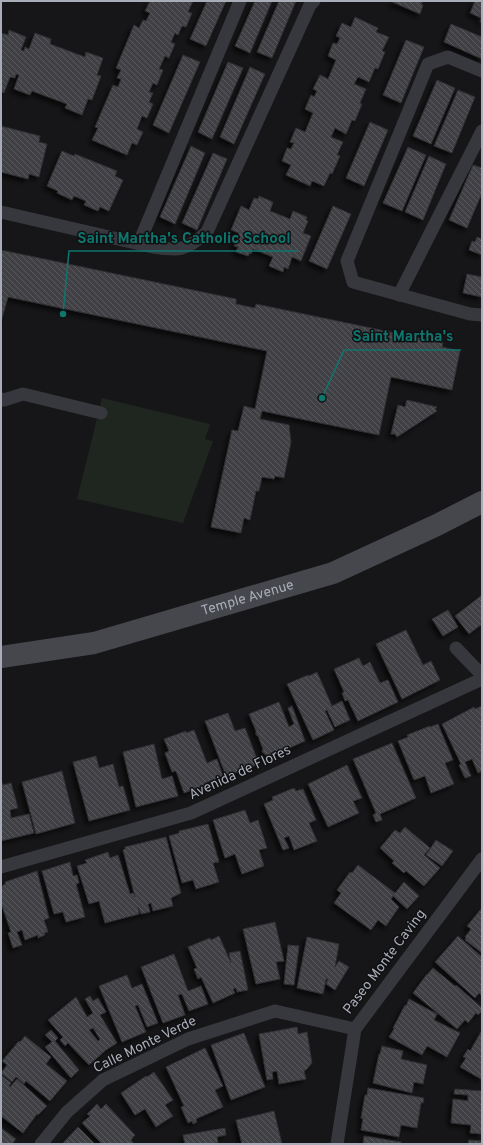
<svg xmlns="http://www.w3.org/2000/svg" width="483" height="1145" viewBox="0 0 483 1145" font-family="Overpass,sans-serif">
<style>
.green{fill:#1e261f}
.building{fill:url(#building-back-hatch);stroke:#303034;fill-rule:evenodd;filter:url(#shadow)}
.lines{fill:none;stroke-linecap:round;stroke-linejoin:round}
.lane{stroke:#37383d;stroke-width:13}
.secondary{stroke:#45474d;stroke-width:22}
.labels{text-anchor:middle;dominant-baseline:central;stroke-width:3;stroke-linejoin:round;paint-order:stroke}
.street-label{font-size:14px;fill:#a8adb8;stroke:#111113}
.leader{fill:none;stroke:#0f766e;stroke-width:1.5}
.callout-dot{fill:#0f766e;stroke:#111113;stroke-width:1.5}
.callout-label{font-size:15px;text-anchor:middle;font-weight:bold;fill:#0f766e;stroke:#111113;stroke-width:3;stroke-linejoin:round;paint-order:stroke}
</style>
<defs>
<pattern id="building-back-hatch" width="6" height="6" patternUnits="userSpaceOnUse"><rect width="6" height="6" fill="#404145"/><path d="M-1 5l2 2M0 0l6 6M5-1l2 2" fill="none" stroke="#595a5e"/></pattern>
<filter id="shadow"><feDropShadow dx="-3.5" dy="3.5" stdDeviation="2" flood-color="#0009"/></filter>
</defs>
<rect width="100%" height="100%" fill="#161618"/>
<polygon class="green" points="102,398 210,424 205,439 213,441 183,523 77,499"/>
<g class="building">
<polygon points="150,1 193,1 188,12 192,13 186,27 182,26 178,35 175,33 171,42 175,44 169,58 165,56 159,69 163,70 157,85 153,83 149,92 153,93 149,102 153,104 147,118 142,116 137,129 143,132 137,145 132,143 127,155 92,140 98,128 95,127 113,85 118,87 121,79 117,78 121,70 116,68 134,25 139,28 143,20 146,21 150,13 145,11"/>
<polygon points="207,1 226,1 206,46 190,39"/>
<polygon points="255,1 272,1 250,53 235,46"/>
<polygon points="279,1 296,1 272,58 257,52"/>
<polygon points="390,1 423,1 421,4 423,5 420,14"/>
<polygon points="475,1 482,1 482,23 480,22 481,18 470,13"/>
<polygon points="355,17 378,28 376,32 389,37 382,51 385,52 378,69 375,68 369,82 358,77 354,84 366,89 360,103 362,104 355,121 352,120 346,134 335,128 331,137 343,142 337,155 340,156 332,174 330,173 324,186 312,181 310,186 286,175 291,165 282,161 287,148 291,149 294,143 290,142 296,128 305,132 313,113 305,109 311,95 314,97 317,91 313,89 320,75 328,79 336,60 328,56 333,43 337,44 340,38 336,36 342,23 351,27"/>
<polygon points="451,24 482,37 482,59 444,42"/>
<polygon points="9,30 26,37 21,50 24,51 25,47 29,49 35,33 51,39 50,44 85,57 86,52 103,58 97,75 101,76 92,100 88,99 82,115 65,108 67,104 32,91 30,95 14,89 19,75 16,74 15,78 10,77 4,93 1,92 1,33 8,35"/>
<polygon points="406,40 424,47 401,103 383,95"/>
<polygon points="183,55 200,62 169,133 153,125"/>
<polygon points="228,62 243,68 212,139 198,132"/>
<polygon points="250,67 265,74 234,144 220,137"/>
<polygon points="437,80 455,88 431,144 413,136"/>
<polygon points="458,90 475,97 452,153 434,146"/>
<polygon points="370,122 388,130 364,186 346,178"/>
<polygon points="1,126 40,136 39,142 47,144 39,177 29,174 28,179 1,172"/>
<polygon points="191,146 205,153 175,224 160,217"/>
<polygon points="408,147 426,155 402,211 383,203"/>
<polygon points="62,151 74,156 75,154 117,171 115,176 123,180 109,211 100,207 98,211 84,205 86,201 74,196 72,200 57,193 58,191 47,186"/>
<polygon points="213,153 227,159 197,230 182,223"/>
<polygon points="429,156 446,164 423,220 405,212"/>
<polygon points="473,165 482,168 482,193 467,228 449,220"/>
<polygon points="259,196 273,202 270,211 290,219 293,211 307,217 306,220 308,221 303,233 311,236 301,261 292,257 288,269 284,267 283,272 269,266 273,257 253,249 251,254 250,253 248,256 236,252 238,247 234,246 239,233 231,230 241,206 249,210 254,198 258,199"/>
<polygon points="333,206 351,214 327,269 309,261"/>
<polygon points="477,237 482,239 482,255 469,250 472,241 475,242"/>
<polygon points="1,250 236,299 236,304 255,308 256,304 443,343 442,347 460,351 452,390 391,377 379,435 262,411 260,419 289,425 291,442 284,478 275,476 274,479 262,477 259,491 256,491 250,520 244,518 241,533 211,527 232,430 238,431 244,406 255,409 267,351 8,297 1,322"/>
<polygon points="467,274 482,277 482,297 463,293"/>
<polygon points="407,400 437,407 435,409 437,411 397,437 395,434 391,434 398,405 405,407"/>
<polygon points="482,595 482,624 469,634 455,616"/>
<polygon points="448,610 458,627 443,636 432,619"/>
<polygon points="406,630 423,665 431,661 440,680 402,699 376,644"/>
<polygon points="359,658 363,666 370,662 380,683 388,680 398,702 358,721 348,700 345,701 342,693 344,692 334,669"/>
<polygon points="317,672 332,706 342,701 350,720 335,727 327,710 325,711 334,730 313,740 287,684 308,675 309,676"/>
<polygon points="279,702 289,727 294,724 288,708 292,706 305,741 267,758 265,754 262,752 263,749 258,736 256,735 256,731 249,714"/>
<polygon points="482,706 482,771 478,773 472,759 465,762 471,776 465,778 459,765 461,764 442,724 474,707 475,709"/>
<polygon points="228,713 235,731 245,728 259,764 226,776 205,721"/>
<polygon points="438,724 453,760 445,763 454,784 431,793 425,776 414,780 398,741 408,737 407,735 430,726 430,727"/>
<polygon points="194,730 207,763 217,759 223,776 205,783 206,785 184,793 176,771 172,772 165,753 169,751 164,739 186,731 186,733"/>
<polygon points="392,743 416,798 380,814 382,820 376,822 373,815 376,813 353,759"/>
<polygon points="154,744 162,779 172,776 178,796 136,807 123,752"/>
<polygon points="96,756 99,768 113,764 119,787 123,786 130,810 89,821 73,762"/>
<polygon points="347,765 362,798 353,801 359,813 328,827 308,784"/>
<polygon points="62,771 75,823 36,834 22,782"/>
<polygon points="1,780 3,785 11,783 18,808 10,810 11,818 29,814 34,833 1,841"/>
<polygon points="294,788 296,791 303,789 316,820 309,823 317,841 294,850 289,836 284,838 289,848 283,850 264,804 273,800 272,797"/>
<polygon points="245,810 250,823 258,820 267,848 259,850 264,866 242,874 235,854 225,858 213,820"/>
<polygon points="208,824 219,862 213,863 219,882 196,889 193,880 182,883 169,836 179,833 179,831"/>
<polygon points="405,827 430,848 424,855 440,868 424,886 406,871 404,873 392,863 394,861 380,848 395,830 400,833"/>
<polygon points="166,837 181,893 171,898 173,906 153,911 151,903 148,904 150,912 141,914 138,907 139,914 105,923 99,901 89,904 77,866 87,863 85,860 108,852 110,858 118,855 130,894 133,893 135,897 123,850 125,849 125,847"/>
<polygon points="436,840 453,851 442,866 426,855"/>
<polygon points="70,862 73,876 77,875 79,883 76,884 85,917 66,922 63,912 54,914 42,871"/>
<polygon points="358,865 395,893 404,882 419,896 407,909 393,896 391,899 399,907 386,926 378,920 371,930 334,903 341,893 337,890 350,872 352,873"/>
<polygon points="37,871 49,918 44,920 48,932 44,933 45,935 38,938 38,935 25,940 22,930 17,932 22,945 13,948 8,933 11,932 1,903 1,887 6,883 5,882"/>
<polygon points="481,909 482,910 482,953 465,940 466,938 465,937 471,929 467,926"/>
<polygon points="275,922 284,961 276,962 280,979 256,984 243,929"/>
<polygon points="219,936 231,963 229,953 240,951 248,990 237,992 236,988 233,989 235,993 213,1003 201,977 198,979 194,969 197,968 188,947 210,938 211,940"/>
<polygon points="458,936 482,957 482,996 479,993 475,998 435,962"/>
<polygon points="307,937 339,944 335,967 339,961 349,967 335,990 326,984 328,979 326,979 323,994 297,988"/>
<polygon points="288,945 299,946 294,985 284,984"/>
<polygon points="174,954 188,991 201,986 208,1004 189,1011 182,994 178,995 185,1015 163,1023 141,967"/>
<polygon points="433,968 455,986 456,985 482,1008 482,1011 478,1015 476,1013 468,1023 465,1020 457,1029 413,993 427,974 427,975"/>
<polygon points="127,975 132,988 142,984 158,1023 147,1027 138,1005 135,1006 146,1032 122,1042 99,986"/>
<path d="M90,996L93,1001L98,998L106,1012L100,1015L117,1043L106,1050L89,1065L68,1043L65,1046L60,1040L63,1037L48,1020L76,997L87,1017L93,1013L85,999ZM93,1028L100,1039L98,1041L89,1030Z"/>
<polygon points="409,999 437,1014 434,1020 460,1033 447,1057 427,1046 422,1055 389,1037 394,1029 393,1028 405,1005 406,1006"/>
<polygon points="297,1027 298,1034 307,1032 312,1063 306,1070 304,1071 306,1079 279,1084 277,1071 272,1072 273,1079 267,1080 259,1034"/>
<polygon points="51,1030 58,1038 55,1041 79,1070 71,1078 45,1047 52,1042 45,1035"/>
<polygon points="482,1030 482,1077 481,1079 460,1067 466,1058 463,1057 468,1049 470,1051"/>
<polygon points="244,1033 265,1087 231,1100 211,1045"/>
<polygon points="25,1036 51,1057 46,1064 67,1081 50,1101 26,1081 24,1084 16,1077 12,1082 1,1073 7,1065 2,1061 19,1041 20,1042"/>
<polygon points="382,1046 403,1051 401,1059 427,1065 423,1084 414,1082 412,1093 373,1083 379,1054 380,1054"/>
<polygon points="205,1048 223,1086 215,1090 223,1107 196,1119 197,1122 193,1124 192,1121 188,1123 181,1107 184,1106 166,1067"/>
<polygon points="154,1072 173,1100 165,1105 173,1116 156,1127 145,1109 135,1115 121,1093 146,1076 147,1077"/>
<polygon points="1,1075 11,1083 9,1086 10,1087 17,1079 47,1106 38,1115 37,1114 23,1133 1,1116"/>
<polygon points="368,1088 424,1098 423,1103 421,1103 417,1128 401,1125 399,1137 361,1130 363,1119 361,1118 365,1095 367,1095"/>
<polygon points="455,1089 482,1091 482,1134 470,1133 471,1125 451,1123 453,1099 468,1101 468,1095 454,1094"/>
<polygon points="97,1104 101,1109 106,1104 135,1135 131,1140 134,1144 102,1144 82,1123 90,1116 87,1114"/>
<polygon points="274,1111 282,1144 242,1144 236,1120"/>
<polygon points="78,1127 95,1144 62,1144"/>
<polygon points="1,1128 16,1139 12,1144 1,1144"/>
<polygon points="225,1128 226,1135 217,1137 218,1144 185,1144 183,1135"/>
<polygon points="364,1136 401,1142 401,1144 363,1144"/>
<polygon points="469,1140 482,1141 482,1144 468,1144"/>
</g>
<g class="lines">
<g class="lane">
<polyline points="482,71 448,57 428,64 347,261 353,282 470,314 482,315"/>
<path d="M1,212L153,247C179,251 186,251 207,232L310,5L314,1"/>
<polyline points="139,243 240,1"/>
<polyline points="399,295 482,131"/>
<polyline points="1,399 4,400 23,394 101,413"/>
<polyline points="456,648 482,675"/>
<polyline points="1,867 191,813 482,679"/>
<polyline points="41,1144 67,1112 103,1080 188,1039 275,1011 355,1029"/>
<polyline points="337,1144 355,1029 482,859"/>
</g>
<path class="secondary" id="s1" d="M1,657L94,643L333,573L437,525L482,502"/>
</g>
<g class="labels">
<g class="street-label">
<text stroke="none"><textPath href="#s1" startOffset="254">Temple Avenue</textPath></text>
<text transform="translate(240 773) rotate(-25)">Avenida de Flores</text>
<text transform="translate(385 962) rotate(-53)">Paseo Monte Caving</text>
<text transform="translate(145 1045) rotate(-26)">Calle Monte Verde</text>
</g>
</g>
<path class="leader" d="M63 314L69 251H298M322 398L344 350H461"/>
<g class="callout-dot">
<circle cx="63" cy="314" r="4"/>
<circle cx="322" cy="398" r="4"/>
</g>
<g class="callout-label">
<text x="184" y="243">Saint Martha's Catholic School</text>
<text x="403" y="341">Saint Martha's</text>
</g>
<rect width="483" height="1145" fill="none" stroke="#a8adb8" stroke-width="4"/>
</svg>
